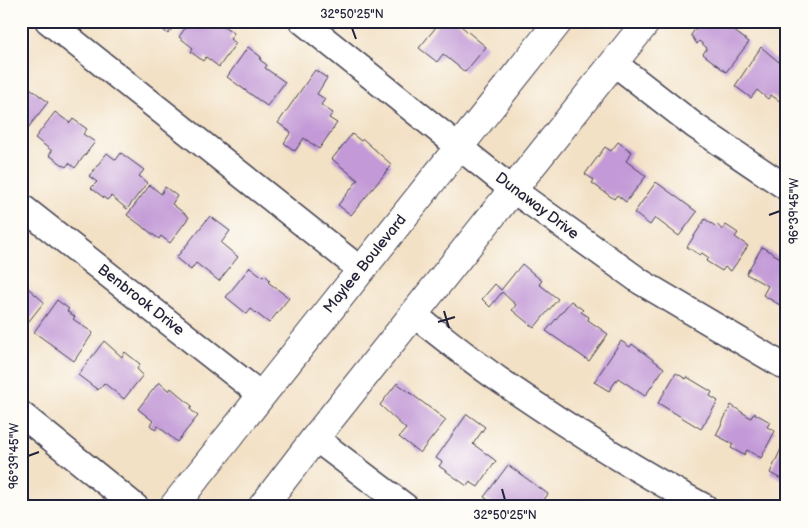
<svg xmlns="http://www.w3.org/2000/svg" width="808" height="528" viewBox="0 0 808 528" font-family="'Balsamiq Sans',sans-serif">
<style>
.building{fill:#c39ad7}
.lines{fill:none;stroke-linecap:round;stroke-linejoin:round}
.minor-casing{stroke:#413f50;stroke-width:28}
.major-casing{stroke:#413f50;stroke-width:30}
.minor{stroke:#fff;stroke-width:25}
.major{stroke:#fff;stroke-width:28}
.ticks{fill:none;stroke:#22223b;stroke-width:2}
.labels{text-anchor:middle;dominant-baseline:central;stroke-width:4;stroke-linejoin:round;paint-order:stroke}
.street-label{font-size:15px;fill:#22223b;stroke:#fdfcf7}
.neatline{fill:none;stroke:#22223b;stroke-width:2}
.ticks-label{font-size:12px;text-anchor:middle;fill:#22223b}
</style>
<rect width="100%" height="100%" fill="#fdfcf7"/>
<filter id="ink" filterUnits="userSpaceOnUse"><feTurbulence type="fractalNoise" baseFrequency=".02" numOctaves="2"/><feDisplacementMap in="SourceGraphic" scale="10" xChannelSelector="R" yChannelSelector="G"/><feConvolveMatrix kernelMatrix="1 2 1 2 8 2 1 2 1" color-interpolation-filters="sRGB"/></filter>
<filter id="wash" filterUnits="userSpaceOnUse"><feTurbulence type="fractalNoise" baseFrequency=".0096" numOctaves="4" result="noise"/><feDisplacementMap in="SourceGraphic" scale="20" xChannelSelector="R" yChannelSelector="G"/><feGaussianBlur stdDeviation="1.12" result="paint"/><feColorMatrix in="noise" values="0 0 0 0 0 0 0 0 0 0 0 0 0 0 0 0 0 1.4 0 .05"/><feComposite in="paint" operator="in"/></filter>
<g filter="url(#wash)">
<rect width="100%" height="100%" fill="#f3e1c6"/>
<g id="blocks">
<g class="building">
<polygon points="152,21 178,21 168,34"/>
<polygon points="190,21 210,21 216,26 219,23 234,33 230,39 236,43 219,67 206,57 203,61 191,52 193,48 179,37"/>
<polygon points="441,21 455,21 486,47 465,72 443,54 437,62 419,48"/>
<polygon points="701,21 730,21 732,23 729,27 749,42 726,72 703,54 707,48 699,41 697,44 691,35"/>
<polygon points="248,47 261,57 260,60 267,65 265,68 285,82 267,106 227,77"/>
<polygon points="761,47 779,62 781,59 787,63 787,95 781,102 771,95 768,99 757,90 751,98 735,86"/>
<polygon points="315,70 327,78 317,94 325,99 321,105 333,113 329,118 337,123 319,149 304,138 295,151 284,143 291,132 278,123"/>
<polygon points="25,79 29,82 26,85 48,102 28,128 21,123 21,83"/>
<polygon points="55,112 70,123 73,119 87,129 83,134 95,142 75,168 69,163 66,167 49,155 52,151 35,138"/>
<polygon points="352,134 361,141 363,139 392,165 351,215 338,205 358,180 332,159"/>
<polygon points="618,142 632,152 626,161 646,176 626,202 617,195 614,199 592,183 594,180 585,174 605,147 611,151"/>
<polygon points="107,153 116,160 121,153 144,170 139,176 147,183 127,209 111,196 107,200 91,188 97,182 89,176"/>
<polygon points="656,182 697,212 679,236 655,218 650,225 634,213"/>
<polygon points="150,185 161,194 165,187 177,196 172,204 189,217 170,243 161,236 159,239 127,215"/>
<polygon points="210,216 230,231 221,243 238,257 219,281 196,263 191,270 176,258"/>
<polygon points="705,219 715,226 717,224 722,230 726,225 738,233 735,237 748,246 731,271 725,267 722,271 706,261 709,258 702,253 700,255 687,247"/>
<polygon points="762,247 787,262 787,304 785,308 763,295 768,286 746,274"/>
<polygon points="522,264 542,281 539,284 558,299 534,328 512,310 516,305 502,292 490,307 482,299 495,284 501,290"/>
<polygon points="250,267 263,277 265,275 270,280 268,282 289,298 269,323 251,309 247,314 226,297"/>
<polygon points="21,272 27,276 22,283 44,302 25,326 21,323"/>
<polygon points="57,300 69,309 67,311 75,317 73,319 93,333 74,361 34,332"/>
<polygon points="571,301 583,310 581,312 589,317 588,320 608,334 589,361 546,331"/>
<polygon points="104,341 122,357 125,352 140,364 137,369 143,375 124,399 104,383 98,390 78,375"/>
<polygon points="621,341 630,347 632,344 664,368 645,396 618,378 609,391 594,382"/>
<polygon points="676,373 686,379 687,377 712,392 710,396 718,401 701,429 658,403"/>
<polygon points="159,382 169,391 171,388 192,406 190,409 198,416 177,442 158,426 155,430 150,425 153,421 138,409"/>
<polygon points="397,383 446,420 420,453 399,437 406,429 380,405"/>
<polygon points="731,405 751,418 754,413 770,422 767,427 775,431 761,458 747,450 744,455 731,448 733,444 716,435"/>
<polygon points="467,414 485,427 473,444 496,461 478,487 470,482 467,486 439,466 442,462 436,458"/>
<polygon points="787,436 787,482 770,473"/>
<polygon points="508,465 548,494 539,507 513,507 507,502 503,507 498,507 484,497"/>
<polygon points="21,494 38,507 21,507"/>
</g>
</g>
</g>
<g filter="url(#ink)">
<use href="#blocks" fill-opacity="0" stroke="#413f50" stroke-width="1"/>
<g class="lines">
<defs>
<g id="minor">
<polyline points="48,21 361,270"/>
<polyline points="302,21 513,190 641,282 787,368"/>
<polyline points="614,63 695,126 787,188"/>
<polyline points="21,206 261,395"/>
<path d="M414,315C442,336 469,359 498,379C565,425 633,469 705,507"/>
<polyline points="21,414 136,507"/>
<polyline points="315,438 406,507"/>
</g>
<g id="major">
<polyline points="173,507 559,21"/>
<polyline points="262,507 315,438 647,21"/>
</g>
</defs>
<use href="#minor" class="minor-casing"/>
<use href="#major" class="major-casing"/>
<use href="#minor" class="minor"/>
<use href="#major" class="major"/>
</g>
</g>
<path class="ticks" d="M352,28L356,39M769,215L780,211M444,311L449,328M438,322L455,317M28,456L39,452M502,489L505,500"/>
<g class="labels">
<g class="street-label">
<text transform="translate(537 206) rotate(37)">Dunaway Drive</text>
<text transform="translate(365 264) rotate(-51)">Maylee Boulevard</text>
<text transform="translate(141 300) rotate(38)">Benbrook Drive</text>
</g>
</g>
<rect width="808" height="528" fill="none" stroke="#fdfcf7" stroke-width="55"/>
<rect x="28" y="28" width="752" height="472" class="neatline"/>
<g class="ticks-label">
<text x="352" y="18">32°50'25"N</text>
<text transform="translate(794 211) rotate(-90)" y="4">96°39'45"W</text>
<text transform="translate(14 456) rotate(-90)" y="4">96°39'45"W</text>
<text x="505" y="519">32°50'25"N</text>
</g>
</svg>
